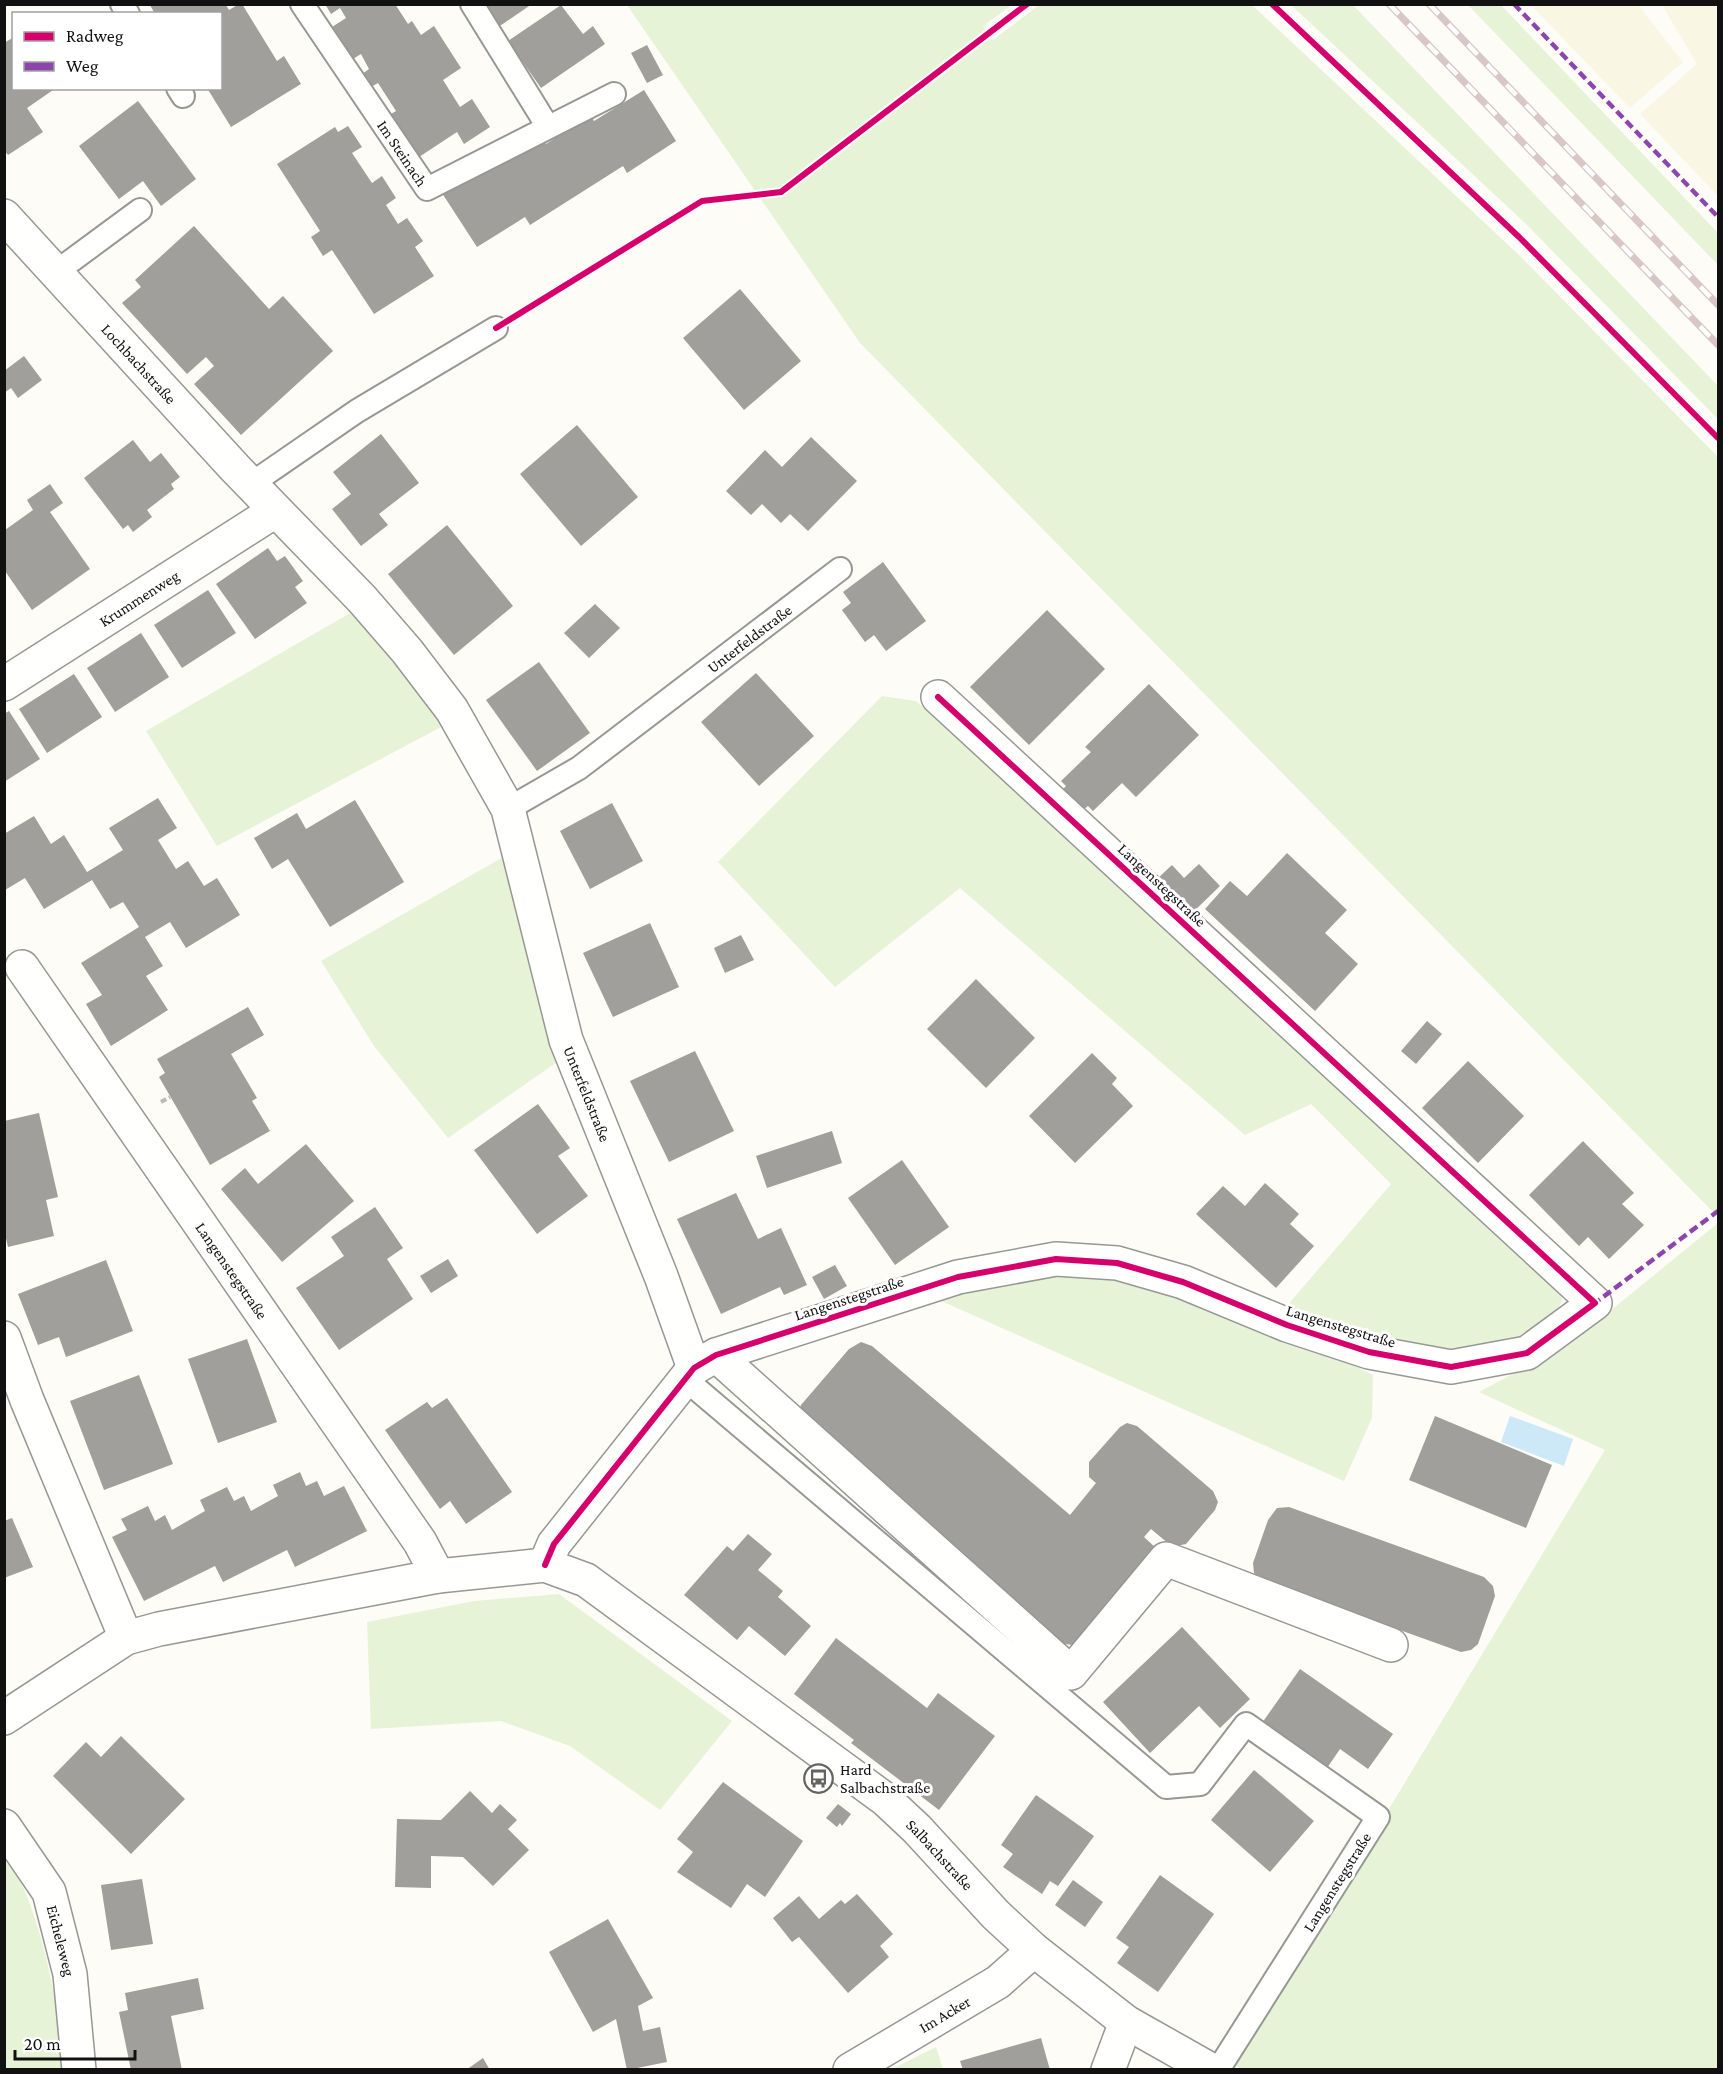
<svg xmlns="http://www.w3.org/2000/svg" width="1723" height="2074" viewBox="0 0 1723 2074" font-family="'Crimson Pro',serif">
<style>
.farmland{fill:#f9f7e4}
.green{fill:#e7f3d7}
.water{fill:#cde8f7}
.building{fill:#a19f9c}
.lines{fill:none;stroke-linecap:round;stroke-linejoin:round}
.service-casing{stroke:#979795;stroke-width:26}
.minor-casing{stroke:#979795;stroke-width:36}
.path{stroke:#b9b9b8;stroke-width:4;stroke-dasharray:6 3;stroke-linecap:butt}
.service{stroke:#fffffe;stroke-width:22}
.minor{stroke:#fffffe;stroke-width:33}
.rail-casing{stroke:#d9c6c7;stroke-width:7}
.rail{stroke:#fff;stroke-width:4.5;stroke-dasharray:14;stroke-linecap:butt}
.quiet{stroke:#8e44ad;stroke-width:4.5;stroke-dasharray:9 4.5;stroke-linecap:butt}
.cycleway-casing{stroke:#fff;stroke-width:10}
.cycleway{stroke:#d6006c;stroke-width:6}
.labels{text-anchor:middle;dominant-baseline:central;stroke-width:6;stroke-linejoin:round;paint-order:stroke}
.street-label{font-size:16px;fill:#111;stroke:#fff}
.poi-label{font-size:16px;fill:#111;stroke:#fff;text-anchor:start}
</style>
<rect width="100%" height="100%" fill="#fdfcf7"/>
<g class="farmland">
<polygon points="1531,5 1638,5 1683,62 1630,108"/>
<polygon points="1662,5 1718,5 1718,196 1640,114 1697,64"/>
</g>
<g class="green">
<polygon points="627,5 1012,5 983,26 993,40 1039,5 1252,5 1519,255 1718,457 1718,1217 860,343"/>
<polygon points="1291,5 1353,5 1718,386 1718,419 1524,222"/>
<polygon points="1468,5 1501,5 1718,233 1718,265"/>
<polygon points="352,612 398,663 443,726 217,846 146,731"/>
<polygon points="882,696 916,701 1529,1257 1563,1299 1553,1319 1514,1343 1455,1351 1388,1343 1286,1307 1391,1184 1311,1104 1245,1135 960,888 835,987 718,862"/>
<polygon points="505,856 557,1062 448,1138 374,1046 321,961"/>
<polygon points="1718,1223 1718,2069 1243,2070 1235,2065 1605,1450 1479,1392 1572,1342"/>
<path d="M1085,1269C1184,1298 1281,1329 1373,1375L1372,1418L1344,1481L937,1299L984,1283Z"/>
<polygon points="559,1594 732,1721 660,1810 570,1746 501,1721 371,1729 367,1622 474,1601"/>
<path d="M4,1854C40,1901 60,2011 64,2069H5Z"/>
<polygon points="936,2047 943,2069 892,2069"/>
</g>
<polygon class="water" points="1510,1416 1573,1439 1564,1466 1501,1442"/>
<g class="building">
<polygon points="239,4 242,4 277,61 284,56 301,84 231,127 207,88 220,88 220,14 155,14 150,5 226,5 229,10"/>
<polygon points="325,4 395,4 408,24 412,21 421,35 434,26 461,68 443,80 460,107 472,99 490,127 464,144 457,132 419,157 391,114 396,111 378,83 371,87 362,74 369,69 361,54 353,59 332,27 346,18 340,8 331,14"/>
<polygon points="477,4 532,4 494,30"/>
<polygon points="561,5 583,34 593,26 605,44 541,88 508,41"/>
<polygon points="14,37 14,88 56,88 27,108 43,132 8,155 4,150 4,43"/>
<polygon points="647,45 663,75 647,83 631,53"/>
<polygon points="644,90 676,141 627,173 623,166 530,225 525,217 477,247 440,190 542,137 546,144 590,115 594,121"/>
<polygon points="138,101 196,179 161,206 143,181 119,199 79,146"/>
<polygon points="348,126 362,147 352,153 372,183 382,176 396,198 386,205 398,224 407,218 423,241 415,247 434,276 374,314 332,250 323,256 311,237 320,231 277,164 335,127 338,132"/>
<polygon points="194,226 269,309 283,296 333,351 241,435 194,384 214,366 206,357 187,374 122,303 141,287 135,280"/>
<polygon points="740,289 801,361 744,410 683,338"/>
<polygon points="24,356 42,380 18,398 11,388 4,393 4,371"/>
<polygon points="577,425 638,497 581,546 520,474"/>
<polygon points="381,434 419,483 379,514 388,525 361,546 332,509 351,494 333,472"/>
<polygon points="811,437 857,481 808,531 790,514 781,523 762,504 751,515 726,491 765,450 782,467"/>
<polygon points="133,440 150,462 161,453 180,477 171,484 174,489 147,510 152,517 133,532 128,525 123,529 84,478"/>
<polygon points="50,484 63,503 50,512 90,569 32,610 5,571 5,530 33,510 27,500"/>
<polygon points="447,525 513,606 454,655 388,574"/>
<polygon points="268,548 277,561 285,556 303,581 295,587 307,603 255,639 216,584"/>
<polygon points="883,562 926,621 886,651 874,635 865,642 842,610 851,603 843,592"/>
<polygon points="208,590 236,633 182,668 154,625"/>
<polygon points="595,604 620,628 589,658 564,633"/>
<polygon points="1047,610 1105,669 1029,745 970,687"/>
<polygon points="141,633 169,677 115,712 87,668"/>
<polygon points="539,662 590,733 537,771 486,700"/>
<polygon points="756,673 814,736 759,786 701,722"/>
<polygon points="74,674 102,717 47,753 19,709"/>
<polygon points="1149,684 1199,735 1136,797 1122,783 1093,811 1088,806 1078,814 1058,794 1066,786 1061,781 1091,752 1085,747"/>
<polygon points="9,711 40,759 4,782 4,714"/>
<polygon points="158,798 177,828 158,840 176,869 188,861 204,886 217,878 240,915 186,948 170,922 145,937 163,966 146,976 168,1010 111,1046 86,1004 102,995 81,963 139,927 123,902 110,909 92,880 44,909 25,878 5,890 4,834 34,816 51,844 64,835 87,872 123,850 109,828"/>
<polygon points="355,800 404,882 330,927 288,859 272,869 254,838 297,813 306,829"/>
<polygon points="612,803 643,861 590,889 560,831"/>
<polygon points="1287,853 1347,910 1325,933 1358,964 1315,1011 1205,909 1230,881 1247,896"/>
<polygon points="1199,864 1220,886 1189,916 1156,880 1172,865 1184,878"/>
<polygon points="650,923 679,987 613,1017 583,953"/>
<polygon points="741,935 754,960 725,973 714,948"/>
<polygon points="976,979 1035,1038 986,1088 927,1029"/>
<polygon points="248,1007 264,1035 231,1054 257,1098 252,1101 270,1131 210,1165 159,1077 165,1073 157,1059"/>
<polygon points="1427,1021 1442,1034 1416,1064 1401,1051"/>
<polygon points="695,1051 734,1131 669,1162 630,1081"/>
<polygon points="1092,1053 1117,1078 1112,1084 1133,1106 1075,1163 1029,1116"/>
<polygon points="1468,1061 1524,1116 1478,1163 1422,1108"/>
<polygon points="538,1104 570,1148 558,1156 588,1196 537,1234 474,1150"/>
<polygon points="39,1113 58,1197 46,1200 54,1236 8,1247 4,1230 4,1121"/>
<polygon points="832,1131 842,1163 767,1188 756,1156"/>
<polygon points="1583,1141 1634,1193 1622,1204 1644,1225 1609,1259 1588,1237 1579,1246 1529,1195"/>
<polygon points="306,1144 354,1201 282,1262 221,1189 245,1168 258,1184"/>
<polygon points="902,1160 949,1227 895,1265 848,1198"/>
<polygon points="1265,1183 1299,1214 1290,1224 1314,1246 1276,1288 1196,1214 1223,1186 1245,1206"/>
<polygon points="736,1193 758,1239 781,1228 807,1285 784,1295 780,1287 721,1314 677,1219"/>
<polygon points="375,1207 403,1248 387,1259 413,1299 339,1350 296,1288 344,1256 331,1237"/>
<polygon points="448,1259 458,1276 431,1293 420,1276"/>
<polygon points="106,1260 133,1331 66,1357 59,1337 38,1345 18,1294"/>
<polygon points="835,1265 847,1286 824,1299 812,1277"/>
<polygon points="247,1339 277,1422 218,1443 188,1359"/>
<polygon points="861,1342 872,1346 1070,1515 1096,1483 1089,1477 1089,1462 1120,1427 1127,1423 1137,1426 1213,1491 1218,1502 1215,1510 1186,1544 1177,1546 1169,1544 1151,1529 1144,1537 1156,1548 1073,1645 1056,1643 797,1416 801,1405 849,1349"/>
<polygon points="139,1375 173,1464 104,1490 70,1401"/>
<polygon points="447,1398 512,1492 466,1524 450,1501 440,1509 385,1430 427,1402 432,1408"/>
<polygon points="1435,1416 1552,1465 1526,1528 1409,1480"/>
<polygon points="300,1472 306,1486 317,1481 324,1496 344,1486 367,1531 295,1567 287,1550 223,1582 215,1566 144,1601 112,1537 127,1530 121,1519 148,1506 155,1521 165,1515 172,1530 205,1511 200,1500 227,1487 234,1501 244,1496 251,1511 278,1496 273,1485"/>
<polygon points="1289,1507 1484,1577 1493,1586 1495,1596 1478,1644 1471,1650 1461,1652 1263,1581 1254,1573 1253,1563 1268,1520 1277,1508"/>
<polygon points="12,1518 33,1567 4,1578 4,1521"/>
<polygon points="748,1534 772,1554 758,1570 783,1591 778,1597 811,1626 785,1656 749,1626 737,1640 684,1595 727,1546 733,1551"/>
<polygon points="1182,1627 1250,1699 1220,1728 1199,1706 1150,1753 1103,1702"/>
<polygon points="836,1638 927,1708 938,1693 995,1736 939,1810 851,1743 854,1740 794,1694"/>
<polygon points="1300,1669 1393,1734 1368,1769 1340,1749 1327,1768 1262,1723"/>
<polygon points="121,1736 185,1799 131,1854 53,1776 86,1742 101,1757"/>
<polygon points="1254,1770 1314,1821 1270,1872 1211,1820"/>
<polygon points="723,1782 803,1841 765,1897 747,1884 731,1908 677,1872 693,1852 677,1839"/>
<polygon points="470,1791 492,1813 500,1804 517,1820 508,1829 529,1850 493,1886 463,1857 431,1856 431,1888 395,1887 397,1819 441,1820"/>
<polygon points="1036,1795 1094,1836 1058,1886 1050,1881 1042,1894 1003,1867 1013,1854 1001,1845"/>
<polygon points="838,1804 851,1814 842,1826 840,1823 837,1827 826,1818"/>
<polygon points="1160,1875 1214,1914 1158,1992 1117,1963 1129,1947 1116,1938"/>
<polygon points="142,1879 153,1944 111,1950 101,1885"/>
<polygon points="1073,1880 1103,1902 1085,1927 1055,1905"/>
<polygon points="857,1894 893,1934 880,1946 889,1957 848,1993 799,1937 792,1942 773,1918 799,1896 819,1919 841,1900 845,1904"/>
<polygon points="608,1919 653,1998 638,2006 643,2031 660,2027 667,2062 627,2070 616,2019 593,2032 549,1952"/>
<polygon points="198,1978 204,2009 171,2016 182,2070 131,2070 119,2012 128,2010 125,1993"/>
<polygon points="1041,2038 1050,2070 963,2070 960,2061"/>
<polygon points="483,2058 490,2070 466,2070"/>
</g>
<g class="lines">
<defs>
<g id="service">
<polyline points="122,4 128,14"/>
<path id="s1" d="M302,4L427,189L614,94"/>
<polyline points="472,4 548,127"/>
<polyline points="178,88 183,96"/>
<polyline points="56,272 140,210"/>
<polyline points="251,484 357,411 496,328"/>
<path id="s2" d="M508,809L579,768L840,569"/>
<polyline points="685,1379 1166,1787 1200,1784 1246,1724 1378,1817 1218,2070"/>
</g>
<g id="minor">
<path id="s3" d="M4,216L235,468L362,599L407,651L452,710L508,809L566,1040L661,1276L694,1368"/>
<path id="s4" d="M4,684L275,511"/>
<path id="s5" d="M22,967L420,1542L438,1576"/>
<polyline points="4,1338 27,1400 126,1638"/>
<polyline points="716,1355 1071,1673 1166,1559 1391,1645"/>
<polyline points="545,1565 554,1544 694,1368 716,1355 958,1277 1056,1259 1117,1263 1183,1282 1287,1325 1369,1352 1451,1367 1527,1353 1595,1303 938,697"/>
<path id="s6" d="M4,1718L126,1638L159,1629L438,1576L545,1565L586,1580L886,1800L917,1829L996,1915L1034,1950L1126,2022L1211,2070"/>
<path id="s7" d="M4,1826L49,1892L70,1974L79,2070"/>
<path id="s8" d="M850,2070L998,1982L1034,1950"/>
<polyline points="1108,2070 1126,2022"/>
</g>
</defs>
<use href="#service" class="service-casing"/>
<use href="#minor" class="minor-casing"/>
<polyline class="path" points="161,1102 170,1097"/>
<use href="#service" class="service"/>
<use href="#minor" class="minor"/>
<defs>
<g id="rail">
<polyline points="1389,4 1718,345"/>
<polyline points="1429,4 1718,305"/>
</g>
</defs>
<use href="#rail" class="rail-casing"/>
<use href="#rail" class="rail"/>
<g class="quiet">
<polyline points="1514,4 1718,217"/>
<polyline points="1593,1301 1595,1303 1718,1211"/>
</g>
<defs>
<g id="cycleway">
<polyline points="1272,4 1519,237 1718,438"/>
<polyline points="496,328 702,201 781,192 1027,4"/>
<polyline points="545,1565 554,1544 694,1368 716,1355 958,1277 1056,1259 1117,1263 1183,1282 1287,1325 1369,1352 1451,1367 1527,1353 1595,1303 938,697"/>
</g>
</defs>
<use href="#cycleway" class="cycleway-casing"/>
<use href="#cycleway" class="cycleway"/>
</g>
<defs>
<symbol id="bus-ring" viewBox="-11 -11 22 22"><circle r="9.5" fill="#fff" stroke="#646362" stroke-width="1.5"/><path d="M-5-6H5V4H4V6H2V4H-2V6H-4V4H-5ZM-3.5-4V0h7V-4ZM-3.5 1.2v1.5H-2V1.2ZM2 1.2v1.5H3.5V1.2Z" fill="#646362"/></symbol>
</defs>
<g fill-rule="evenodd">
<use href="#bus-ring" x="802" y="1762" width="33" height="33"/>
</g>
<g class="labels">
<g class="street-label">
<text stroke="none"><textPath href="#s1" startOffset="180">Im Steinach</textPath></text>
<text stroke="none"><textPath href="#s3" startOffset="200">Lochbachstraße</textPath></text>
<text stroke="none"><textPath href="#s4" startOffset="160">Krummenweg</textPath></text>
<text stroke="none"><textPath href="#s2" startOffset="296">Unterfeldstraße</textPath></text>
<text transform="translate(1162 885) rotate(43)">Langenstegstraße</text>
<text stroke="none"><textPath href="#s3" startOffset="1077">Unterfeldstraße</textPath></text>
<text stroke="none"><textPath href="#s5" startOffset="369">Langenstegstraße</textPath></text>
<text transform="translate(849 1298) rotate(-18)">Langenstegstraße</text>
<text transform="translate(1341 1326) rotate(17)">Langenstegstraße</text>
<text stroke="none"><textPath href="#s6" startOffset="1064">Salbachstraße</textPath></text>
<text transform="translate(1337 1882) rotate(-58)">Langenstegstraße</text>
<text stroke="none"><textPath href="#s7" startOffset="130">Eicheleweg</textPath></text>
<text stroke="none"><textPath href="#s8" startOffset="110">Im Acker</textPath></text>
</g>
<g class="poi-label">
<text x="840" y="1769">Hard<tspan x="840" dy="18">Salbachstraße</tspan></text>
</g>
</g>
<rect width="1723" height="2074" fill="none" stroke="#111111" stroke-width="12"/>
<rect x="12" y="12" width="210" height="78" fill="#ffffff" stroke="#a0a0a0" stroke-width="1.5"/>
<rect x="24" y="32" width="30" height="9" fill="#d6006c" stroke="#a0a0a0" stroke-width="1.5"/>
<text x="66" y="42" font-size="18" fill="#111111">Radweg</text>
<rect x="24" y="62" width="30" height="9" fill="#8e44ad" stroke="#a0a0a0" stroke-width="1.5"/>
<text x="66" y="72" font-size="18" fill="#111111">Weg</text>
<path d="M15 2050v9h120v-9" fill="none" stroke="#111111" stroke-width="3"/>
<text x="24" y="2050" font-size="18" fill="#111111" stroke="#ffffff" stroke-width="4.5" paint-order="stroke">20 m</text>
</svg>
